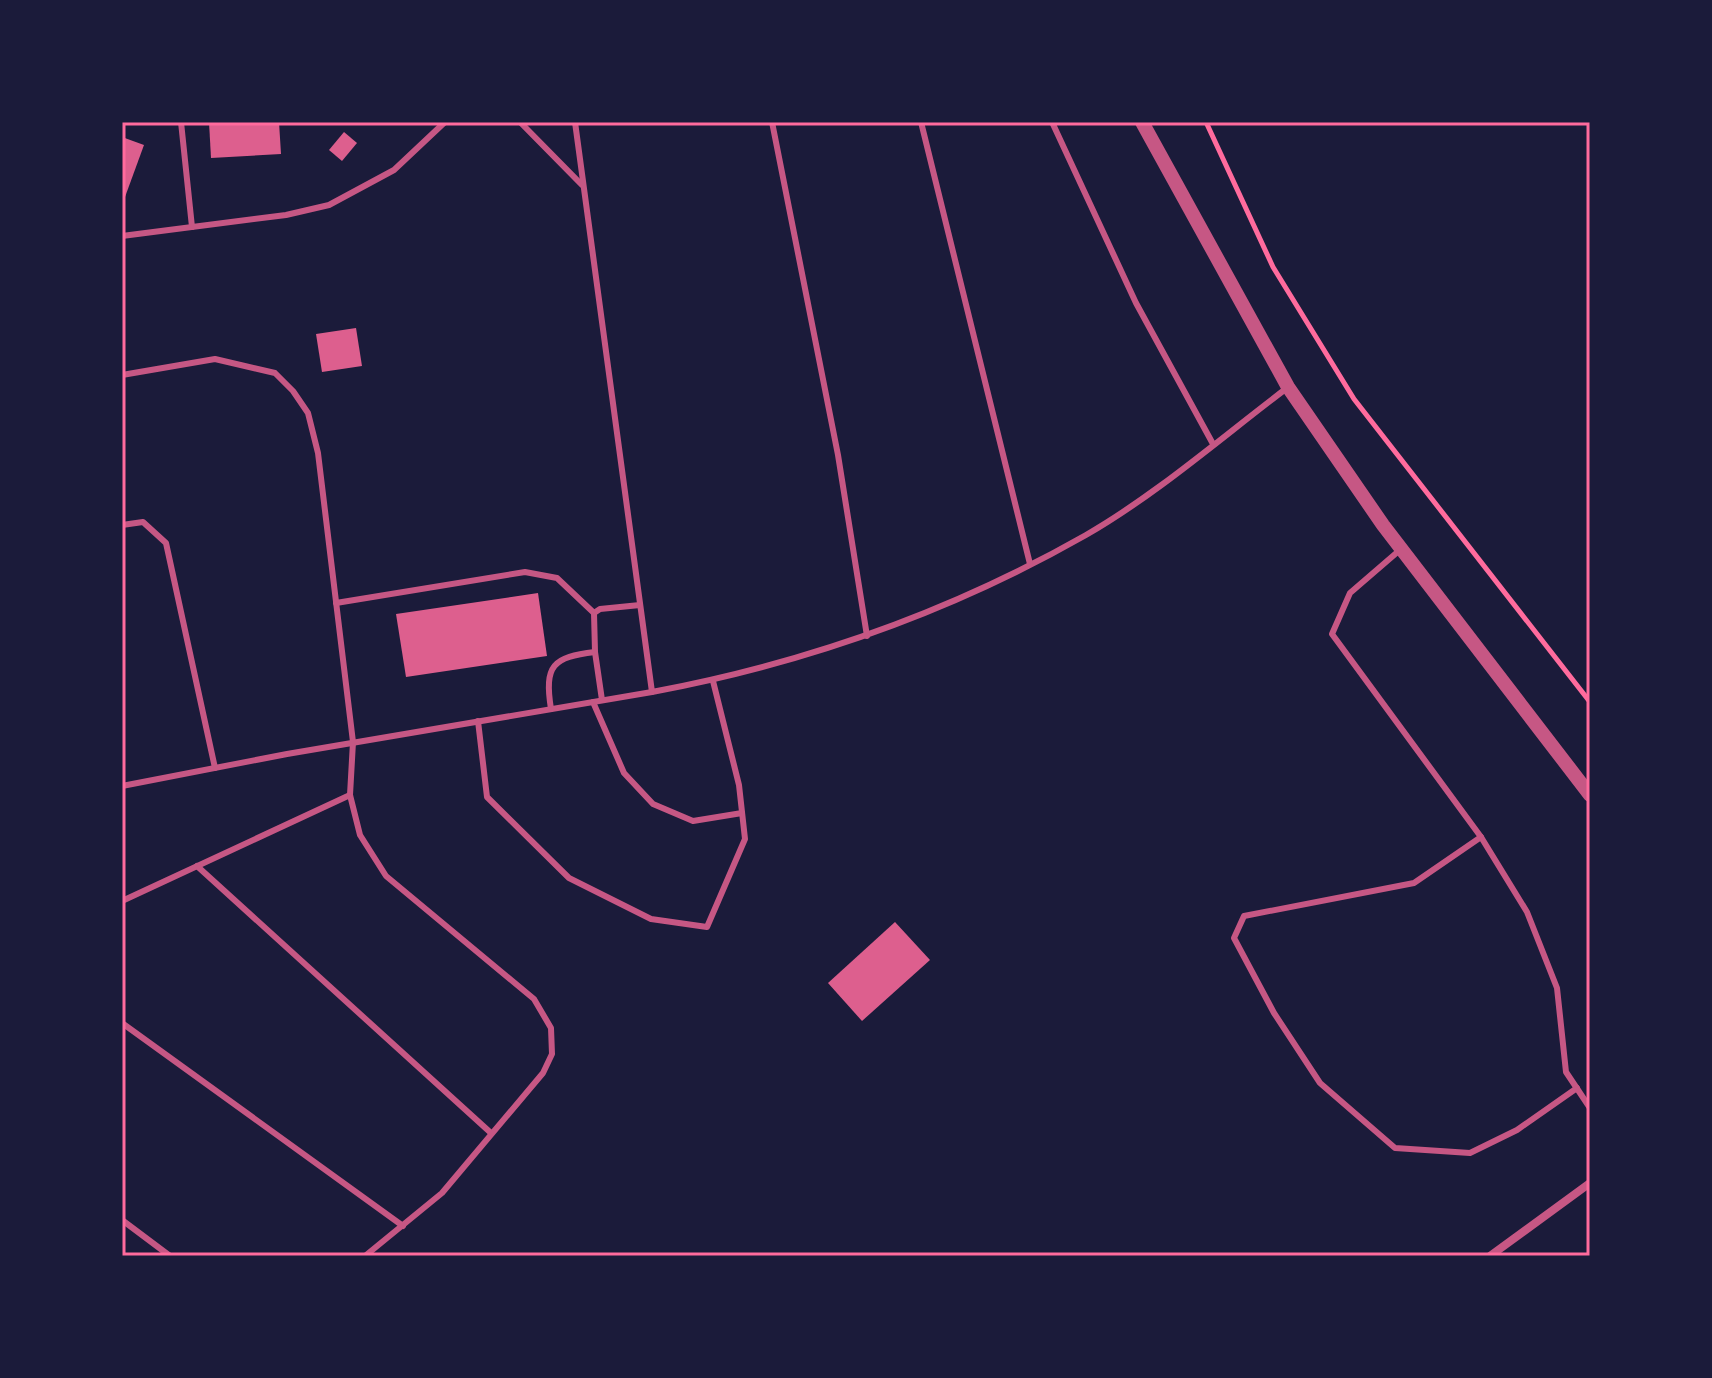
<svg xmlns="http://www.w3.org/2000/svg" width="1712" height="1378" viewBox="0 0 1712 1378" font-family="'DejaVu Sans',sans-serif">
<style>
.building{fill:#dd5f8e}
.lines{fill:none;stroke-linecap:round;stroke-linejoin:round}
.path{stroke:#ff6b9d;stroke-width:5}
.service{stroke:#c65784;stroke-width:6}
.minor{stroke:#c65784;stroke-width:8}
.tertiary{stroke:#c65784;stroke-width:14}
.neatline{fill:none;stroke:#ff6b9d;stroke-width:3}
</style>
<rect width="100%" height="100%" fill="#1b1b3a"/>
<g class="building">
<polygon points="209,122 279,122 281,154 211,158"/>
<polygon points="344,132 357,143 342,161 329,150"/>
<polygon points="122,137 144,145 125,197 122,196"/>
<polygon points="356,328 362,366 322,372 316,334"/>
<polygon points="538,593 547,656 406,677 396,614"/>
<polygon points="895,922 930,960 862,1021 828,983"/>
</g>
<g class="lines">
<polyline class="path" points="1206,122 1273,267 1354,399 1590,702"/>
<g class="service">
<polyline points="181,122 192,227"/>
<polyline points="520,122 582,185"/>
<path d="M575,122L652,692C807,663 949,613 1086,535C1157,494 1222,437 1287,388"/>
<polyline points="772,122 838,455 867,636"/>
<polyline points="921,122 1030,564"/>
<polyline points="1052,122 1136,303 1213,444"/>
<polyline points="122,236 286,215 329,205 394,170 445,122"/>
<polyline points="122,375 215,359 275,373 293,391 308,413 318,453 353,742 350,795 360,835 386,876 534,999 551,1028 552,1054 543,1073 442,1193 365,1256"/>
<polyline points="122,525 143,522 166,543 215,768"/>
<polyline points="1401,549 1350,593 1332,634 1481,837 1527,912 1557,988 1566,1072 1590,1108"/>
<polyline points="336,603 525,572 557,578 594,613"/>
<polyline points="602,700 595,652 594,613 600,609 640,605"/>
<polyline points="593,702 624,773 653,804 693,821 742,813"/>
<path d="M551,709C544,665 553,657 595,652"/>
<polyline points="478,721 487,797 569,878 651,919 707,927 745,839 739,785 713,681"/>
<polyline points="122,786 287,754 652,692"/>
<polyline points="1481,837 1414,883 1244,916 1234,938 1274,1013 1320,1083 1395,1148 1470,1153 1517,1130 1577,1088"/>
<polyline points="197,866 491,1133"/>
<polyline points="122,901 350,795"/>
<polyline points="122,1023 403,1226"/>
<polyline points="122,1220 170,1256"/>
</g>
<polyline class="minor" points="1490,1256 1590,1183"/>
<polyline class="tertiary" points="1142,122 1288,387 1383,525 1590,795"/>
</g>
<rect width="1712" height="1378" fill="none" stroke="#1b1b3a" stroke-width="248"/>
<rect x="124" y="124" width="1464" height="1130" class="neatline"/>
</svg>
